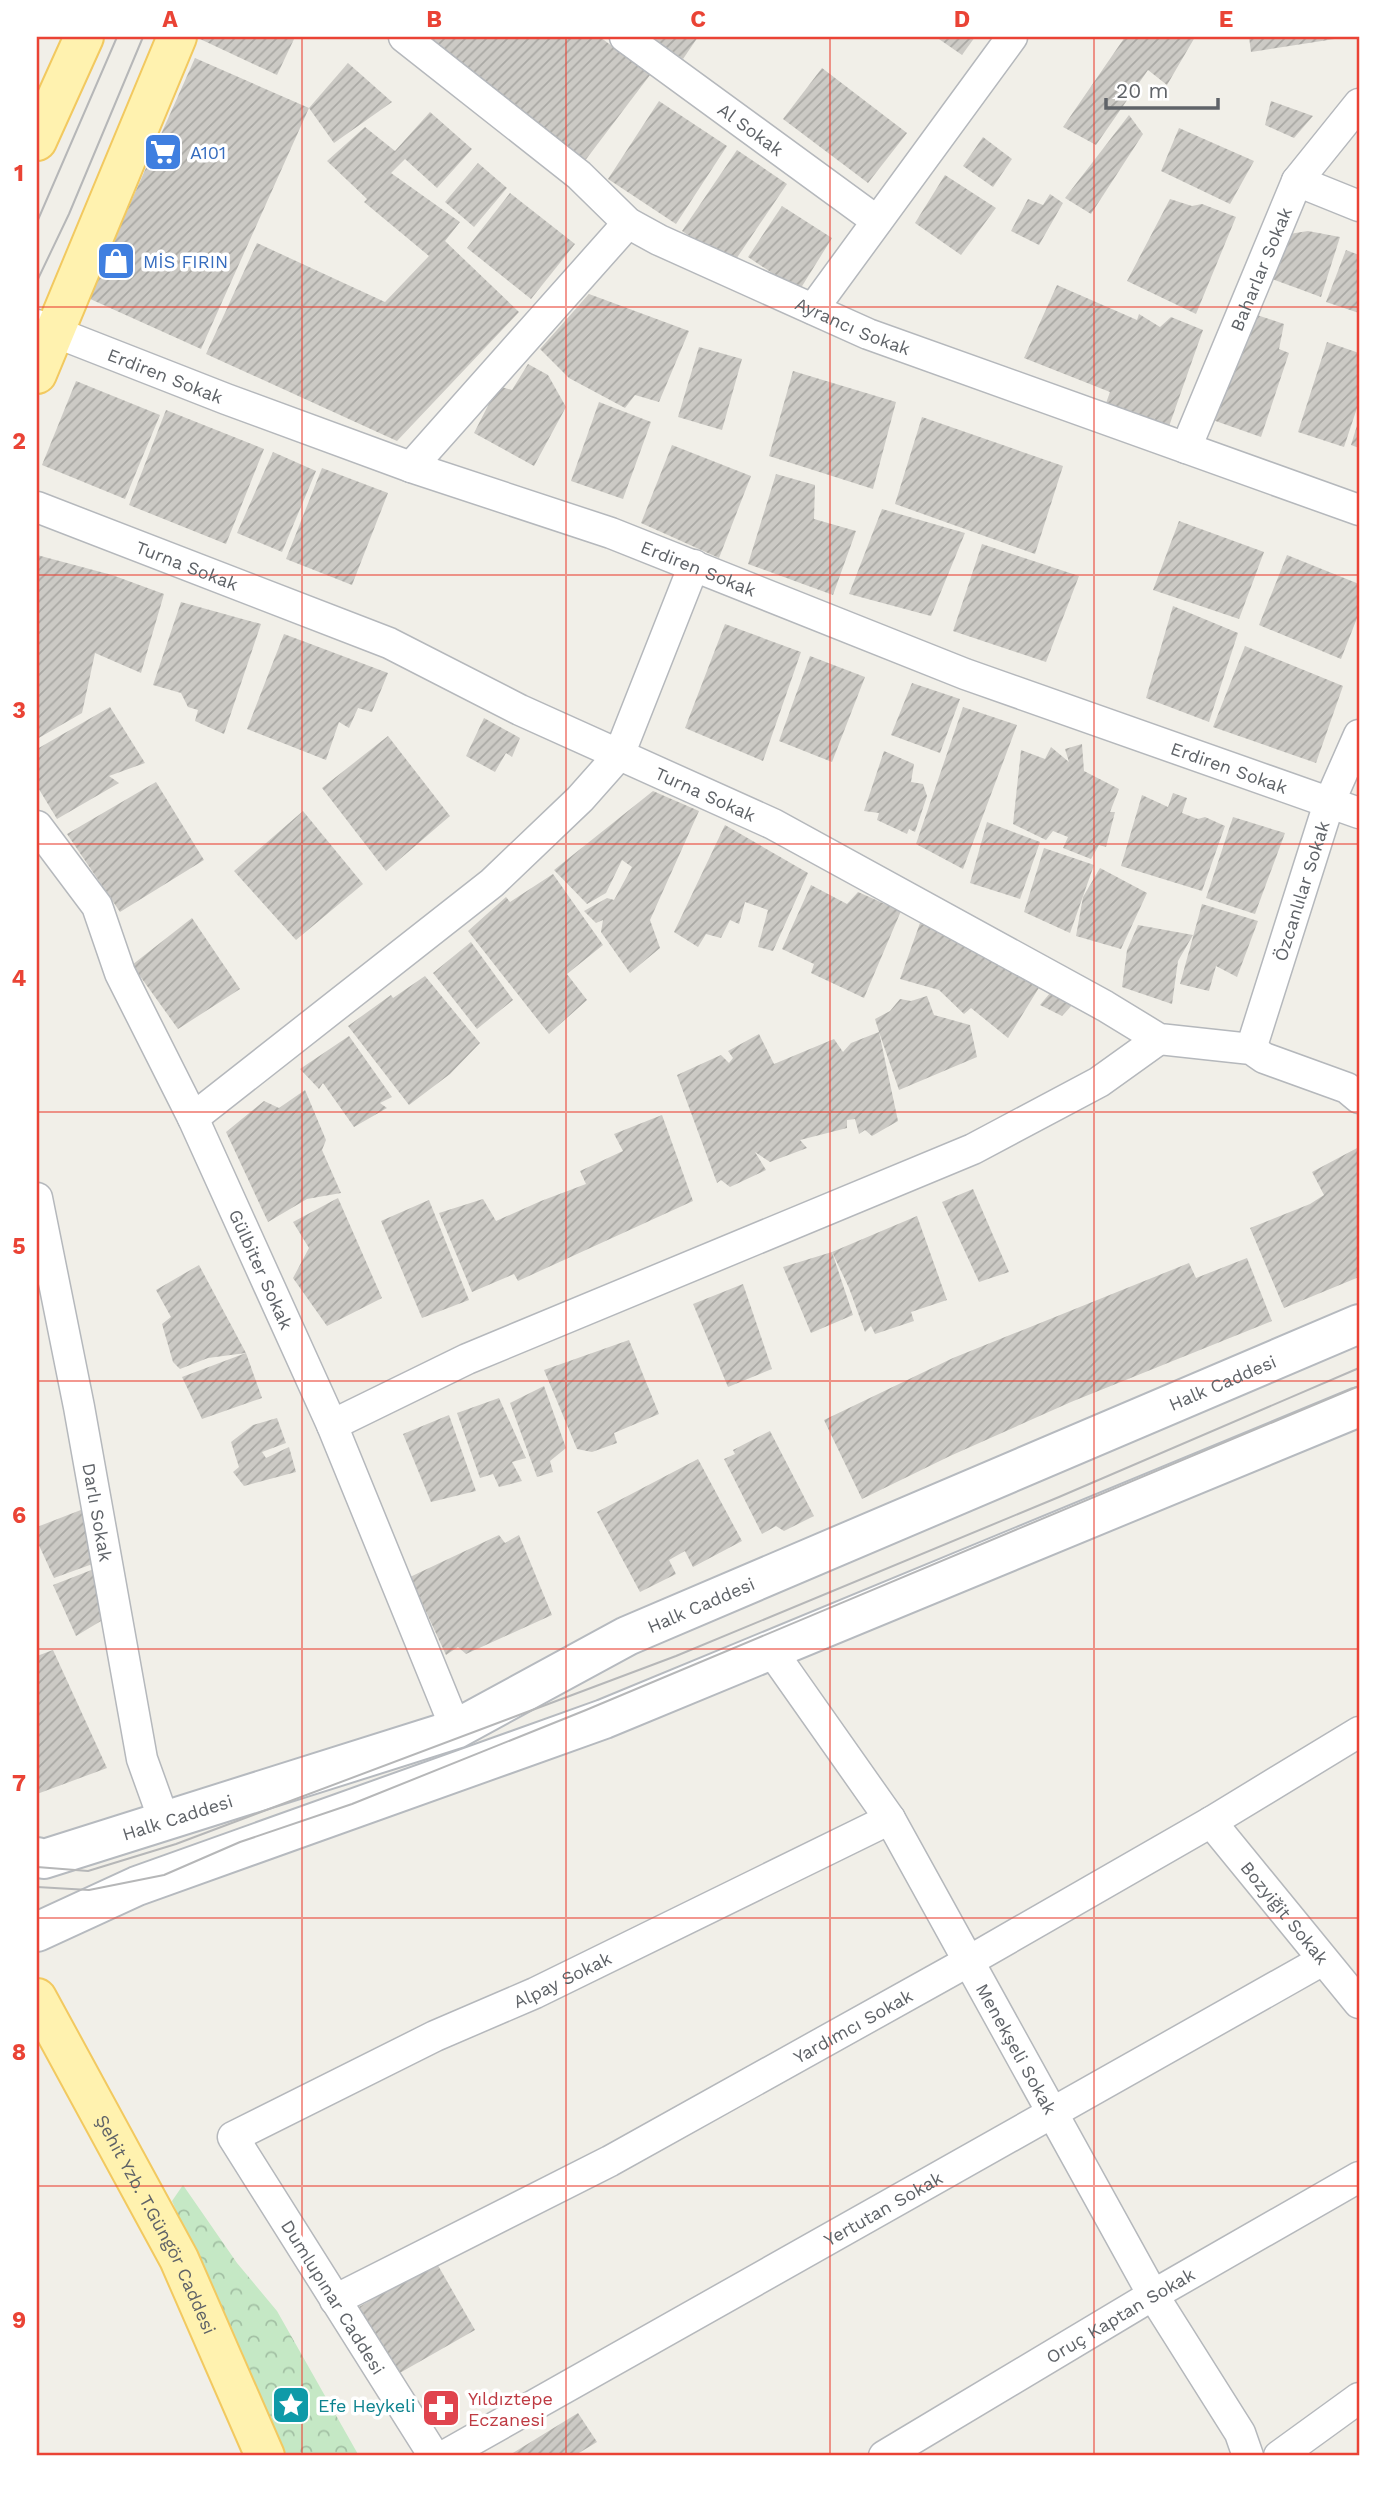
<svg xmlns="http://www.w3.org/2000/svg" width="1396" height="2493" viewBox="0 0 1396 2493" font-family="'Work Sans',sans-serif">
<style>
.park{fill:url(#park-crowns)}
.building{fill:url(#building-hatch)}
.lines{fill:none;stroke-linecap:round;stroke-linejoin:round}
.street-casing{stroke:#b5b8bc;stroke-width:33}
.secondary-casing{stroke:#b6babf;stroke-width:42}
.primary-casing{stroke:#f2c960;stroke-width:42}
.street{stroke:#fff;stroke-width:30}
.secondary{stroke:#fff;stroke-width:38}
.primary{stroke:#fff2af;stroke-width:38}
.tram{stroke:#b6b7b8;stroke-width:2}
.grid{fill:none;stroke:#ea4335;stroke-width:2;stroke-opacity:0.55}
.labels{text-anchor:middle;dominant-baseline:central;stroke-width:7;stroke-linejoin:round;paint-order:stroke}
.street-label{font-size:18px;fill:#5f6368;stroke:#fff}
.shop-label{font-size:18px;fill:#366cbe;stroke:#fff;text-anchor:start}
.health-label{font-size:18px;fill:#be3a42;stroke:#fff;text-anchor:start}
.culture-label{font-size:18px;fill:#0d838f;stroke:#fff;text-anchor:start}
.neatline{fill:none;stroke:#ea4335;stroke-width:2.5}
.grid-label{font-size:23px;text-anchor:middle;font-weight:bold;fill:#ea4335}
</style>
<defs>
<pattern id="park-crowns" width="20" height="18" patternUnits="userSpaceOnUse" patternTransform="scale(1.75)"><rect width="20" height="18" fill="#c5e8c5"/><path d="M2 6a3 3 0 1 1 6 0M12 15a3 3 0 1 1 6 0" fill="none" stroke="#a3c0a4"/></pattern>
<pattern id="building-hatch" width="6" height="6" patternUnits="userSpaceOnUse" patternTransform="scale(1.75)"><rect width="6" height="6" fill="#cccac5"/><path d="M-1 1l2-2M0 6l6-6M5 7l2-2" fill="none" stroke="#a9a8a4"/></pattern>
</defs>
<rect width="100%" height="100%" fill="#f1efe8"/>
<polygon class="park" points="183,2185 237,2263 277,2311 359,2456 281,2456 172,2201"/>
<g class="building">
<polygon points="201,37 295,37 277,75 200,39"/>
<polygon points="417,37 600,37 650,75 584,162"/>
<polygon points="651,37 698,37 683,59"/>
<polygon points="936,37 975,37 962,55"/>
<polygon points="1125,37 1195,37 1167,85 1148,70 1096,145 1063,127"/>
<polygon points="1249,37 1341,37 1341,38 1251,52"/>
<polygon points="195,58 309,108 201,349 88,298"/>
<polygon points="348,63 392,102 334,143 309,108"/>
<polygon points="822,68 907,133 868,183 783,119"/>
<polygon points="659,101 727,146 676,224 608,179"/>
<polygon points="1271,101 1313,116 1294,138 1265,125"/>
<polygon points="430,112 472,149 437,188 405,159 391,173 460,222 445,241 519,312 397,441 206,354 257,243 385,302 429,256 364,202 367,199 327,161 365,127 395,151"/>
<polygon points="1129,115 1143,134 1091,214 1065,198"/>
<polygon points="1179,128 1254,161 1230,204 1161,171"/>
<polygon points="983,137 1012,159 993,187 963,166"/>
<polygon points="737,150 787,184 732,265 682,231"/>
<polygon points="478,163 507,188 474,227 445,202"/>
<polygon points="945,175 996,208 961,255 915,223"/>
<polygon points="510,193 575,244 531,299 467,248"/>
<polygon points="1050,194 1063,203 1039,245 1011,231 1028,199 1043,205"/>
<polygon points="1170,199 1192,206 1202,204 1236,217 1196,314 1127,281"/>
<polygon points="782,206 832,238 799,291 748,257"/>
<polygon points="1308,231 1340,237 1321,297 1272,279 1283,235"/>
<polygon points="1346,250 1359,255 1359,313 1326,302"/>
<polygon points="1057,285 1137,320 1139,314 1160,327 1171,317 1203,330 1167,432 1105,406 1110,392 1024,358"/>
<polygon points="589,294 689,331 659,402 635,395 625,408 569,378 540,349"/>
<polygon points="1248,312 1284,324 1279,349 1289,353 1261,437 1207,418"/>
<polygon points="1327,342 1359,353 1359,402 1344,447 1298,432"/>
<polygon points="699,347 742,359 722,430 678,417"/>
<polygon points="528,364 548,375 566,407 534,466 474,433 498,386 512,390"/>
<polygon points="793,371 896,402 873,489 769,456"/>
<polygon points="76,381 160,415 125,499 42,465"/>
<polygon points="599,402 651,422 623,499 571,481"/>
<polygon points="166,410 264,449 226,544 129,505"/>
<polygon points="922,417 1063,466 1035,554 895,504"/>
<polygon points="1359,419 1359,448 1351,445"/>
<polygon points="672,445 751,476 719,558 641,523"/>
<polygon points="273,452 316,471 282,552 237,533"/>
<polygon points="322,468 388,493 352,585 286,559"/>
<polygon points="776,474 815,485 814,519 856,531 833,595 748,564"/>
<polygon points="882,509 965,533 931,616 849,594"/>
<polygon points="1179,521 1264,552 1239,619 1153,590"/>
<polygon points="982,544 1079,576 1046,662 953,631"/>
<polygon points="37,555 112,575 164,594 141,673 95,653 82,713 37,739"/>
<polygon points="1287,555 1359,584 1359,613 1341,659 1259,625"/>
<polygon points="181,602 261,624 224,734 195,721 198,710 188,707 181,693 153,685"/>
<polygon points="1173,606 1238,633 1209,722 1146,698"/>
<polygon points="725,624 801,652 763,761 685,728"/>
<polygon points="284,634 388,673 372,712 358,708 349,728 339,722 326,760 247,729"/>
<polygon points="1245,646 1343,686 1316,763 1213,727"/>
<polygon points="810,656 865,677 832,762 779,741"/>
<polygon points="912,683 960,699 940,753 891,735"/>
<polygon points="110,707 145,763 109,776 119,783 57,819 37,786 37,749"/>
<polygon points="963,707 1017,725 963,869 916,844"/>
<polygon points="484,718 520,738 512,757 506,753 495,772 466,756"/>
<polygon points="388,736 450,816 386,871 322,788"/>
<polygon points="1082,744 1084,771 1119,789 1110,812 1115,812 1106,847 1099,845 1091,859 1063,848 1068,837 1053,831 1046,840 1013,824 1021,750 1045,759 1051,747 1069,762 1065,749"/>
<polygon points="884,751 914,764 911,782 923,784 927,796 915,832 909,829 907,834 877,820 879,813 864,811"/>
<polygon points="156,782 204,860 120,912 67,834"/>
<polygon points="653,791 699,811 650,920 660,948 630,973 601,932 603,920 596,923 584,911 607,898 614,900 632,867 622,860 606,893 587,904 554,870"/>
<polygon points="1173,793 1187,798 1182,813 1198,819 1205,817 1225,826 1202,891 1121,866 1142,795 1168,807"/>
<polygon points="303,811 363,884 296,940 234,871"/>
<polygon points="1233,817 1285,833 1255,914 1206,898"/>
<polygon points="987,822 1040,842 1020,899 970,883"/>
<polygon points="725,825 808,873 773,951 758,947 768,910 745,902 739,924 730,920 721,938 706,934 698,947 674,932"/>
<polygon points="1044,848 1094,865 1070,933 1024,912"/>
<polygon points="1100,868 1147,893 1121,949 1076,936 1083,897"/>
<polygon points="553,874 603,945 567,974 587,1000 549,1034 468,931 506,897 510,902"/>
<polygon points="811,885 847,904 858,892 901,911 864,998 811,973 814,964 782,949"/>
<polygon points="1202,904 1258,921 1237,977 1216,966 1209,991 1180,984"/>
<polygon points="192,918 240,989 178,1029 132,965"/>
<polygon points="920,923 1040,986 1008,1038 971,1008 964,1014 939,990 900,979"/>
<polygon points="1138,925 1193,935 1178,961 1172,1004 1122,987 1127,950"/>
<polygon points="471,942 513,1000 477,1029 433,973"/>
<polygon points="425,976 480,1043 450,1074 409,1105 348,1026 391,995 393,998"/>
<polygon points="1050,993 1073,1004 1062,1016 1040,1005"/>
<polygon points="927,996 934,1015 970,1025 977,1057 899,1090 879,1032 898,1121 872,1136 865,1130 859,1134 855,1119 847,1120 847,1128 800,1140 807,1148 770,1162 755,1152 766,1170 730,1187 721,1180 717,1183 677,1075 721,1055 729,1063 733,1058 728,1051 759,1034 774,1064 834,1039 843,1052 851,1043 879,1032 875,1019 890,1011 900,999 911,1001"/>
<polygon points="349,1036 392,1097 380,1103 387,1108 354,1127 323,1083 319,1089 300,1069"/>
<polygon points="305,1090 326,1140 322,1150 341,1193 307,1199 268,1222 226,1132 264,1101 279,1108"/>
<polygon points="662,1115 693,1201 518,1281 514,1274 472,1292 439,1213 483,1199 496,1221 541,1201 586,1184 580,1171 623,1151 614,1134"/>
<polygon points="1359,1147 1359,1277 1284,1308 1250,1228 1310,1204 1324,1195 1312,1172"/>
<polygon points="973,1189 1009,1272 979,1282 942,1202"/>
<polygon points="338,1198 382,1298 327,1326 293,1278 309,1248 293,1222"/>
<polygon points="429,1200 469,1300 422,1318 381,1221"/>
<polygon points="917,1216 947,1300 911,1312 914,1321 875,1334 871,1326 865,1332 849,1288 832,1252"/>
<polygon points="832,1252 853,1315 811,1333 783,1267"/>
<polygon points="1247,1258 1272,1321 1071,1402 950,1456 862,1499 824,1420 953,1358 1189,1263 1196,1278"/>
<polygon points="199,1265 246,1353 208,1358 180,1369 173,1362 162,1324 171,1317 156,1290"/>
<polygon points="743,1284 772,1369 728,1387 693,1304"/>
<polygon points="629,1340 659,1414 614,1433 617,1443 592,1452 577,1449 544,1370"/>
<polygon points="246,1353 262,1398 202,1419 182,1377"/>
<polygon points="544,1386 566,1448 550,1461 553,1472 537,1477 510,1403"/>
<polygon points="499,1398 526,1458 512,1462 522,1481 499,1487 493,1474 480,1478 457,1413"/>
<polygon points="449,1415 476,1491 431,1502 403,1434"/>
<polygon points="277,1418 286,1443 262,1452 266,1458 289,1447 296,1472 244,1486 233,1472 239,1467 231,1442 253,1425"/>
<polygon points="770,1431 814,1516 784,1531 776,1526 762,1534 724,1459 735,1454 733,1450"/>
<polygon points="698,1459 742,1541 693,1567 685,1551 669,1560 676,1574 640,1592 597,1512"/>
<polygon points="86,1508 98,1562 54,1578 37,1541 37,1527"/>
<polygon points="499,1535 505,1543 519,1535 552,1615 466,1654 458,1647 446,1655 410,1577"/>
<polygon points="94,1569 106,1618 76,1636 53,1585"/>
<polygon points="53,1650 107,1768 37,1794 37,1656"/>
<polygon points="436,2262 475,2330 391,2378 352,2311"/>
<polygon points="578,2413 597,2442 574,2456 508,2456"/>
</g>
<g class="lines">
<defs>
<g id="street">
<path id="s1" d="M404,37L579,175L628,223L659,240L868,334L1359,510"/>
<path id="s2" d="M625,37L877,221"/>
<polyline points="1297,181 1359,206"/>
<polyline points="813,309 1012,37"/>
<path id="s3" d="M37,325L226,399L411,467L611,533L965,674L1359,813"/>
<path id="s4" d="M1186,448L1297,181L1359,104"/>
<polyline points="411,467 628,223"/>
<path id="s5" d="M37,507L389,643L520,710L773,824L1105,1006L1159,1039L1251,1049L1264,1058L1347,1088L1359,1098"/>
<path id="s6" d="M37,826L97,906L120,973L193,1118L332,1425L456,1729"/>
<path id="s7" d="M1251,1049L1329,803L1359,735"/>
<polyline points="193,1118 492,883 580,799 619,755 694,565"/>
<path id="s8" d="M37,1198L79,1407L142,1759L165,1823"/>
<polyline points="332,1425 467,1359 973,1149 1099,1082 1159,1039"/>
<path id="s9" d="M771,1650L890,1819L1153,2295L1240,2433L1248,2456"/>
<path id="s10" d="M1211,1822L1359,2003"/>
<path id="s11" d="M335,2300L610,2161L969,1961L1211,1822L1359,1732"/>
<path id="s12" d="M434,2456L233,2137L435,2036L535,1993L890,1819"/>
<path id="s13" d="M444,2456L1323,1960"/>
<path id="s14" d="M884,2456L1153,2295L1359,2177"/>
<polyline points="1279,2456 1359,2398"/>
</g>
<g id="secondary">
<path id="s15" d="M37,1857L44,1859L456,1729L627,1636L1359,1324"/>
<polyline points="37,1932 137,1886 604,1719 1359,1407"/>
</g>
<g id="primary">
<polyline points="37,141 84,37"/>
<polyline points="37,374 177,37"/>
<path id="s16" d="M37,1998L179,2259L265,2456"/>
</g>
</defs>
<use href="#street" class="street-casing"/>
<use href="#secondary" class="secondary-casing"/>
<use href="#primary" class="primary-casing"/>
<use href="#street" class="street"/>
<use href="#secondary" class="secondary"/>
<use href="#primary" class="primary"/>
<g class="tram">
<polyline points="37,222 117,37"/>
<polyline points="37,281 69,214 143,37"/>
<polyline points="37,1867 88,1871 176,1844 676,1656 1059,1497 1359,1368"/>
<polyline points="37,1887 89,1890 164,1875 240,1842 352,1804 586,1710 1359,1386"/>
</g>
</g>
<path class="grid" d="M302,37V2456M566,37V2456M830,37V2456M1094,37V2456M37,307H1359M37,575H1359M37,844H1359M37,1112H1359M37,1381H1359M37,1649H1359M37,1918H1359M37,2186H1359"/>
<defs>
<symbol id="supermarket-square" viewBox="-11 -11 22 22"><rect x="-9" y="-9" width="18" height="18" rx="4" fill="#3f7fe0" stroke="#fff"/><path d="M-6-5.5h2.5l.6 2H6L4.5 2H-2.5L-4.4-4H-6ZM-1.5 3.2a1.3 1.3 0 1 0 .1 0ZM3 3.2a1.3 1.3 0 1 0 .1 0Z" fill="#fff"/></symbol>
<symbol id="shop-square" viewBox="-11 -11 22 22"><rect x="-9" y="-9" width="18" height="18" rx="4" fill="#3f7fe0" stroke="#fff"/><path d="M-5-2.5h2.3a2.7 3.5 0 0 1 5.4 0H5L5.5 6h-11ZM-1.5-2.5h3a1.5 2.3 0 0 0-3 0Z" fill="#fff"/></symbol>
<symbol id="sight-square" viewBox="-11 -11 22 22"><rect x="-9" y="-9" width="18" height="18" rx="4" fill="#0f9aa8" stroke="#fff"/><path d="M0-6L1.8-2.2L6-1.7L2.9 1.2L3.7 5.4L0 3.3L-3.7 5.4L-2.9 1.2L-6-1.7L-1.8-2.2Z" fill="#fff"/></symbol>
<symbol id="pharmacy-square" viewBox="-11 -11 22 22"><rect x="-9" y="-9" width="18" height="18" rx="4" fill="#e0444e" stroke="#fff"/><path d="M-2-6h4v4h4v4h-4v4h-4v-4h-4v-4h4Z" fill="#fff"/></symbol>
</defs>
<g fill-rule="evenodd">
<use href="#supermarket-square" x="141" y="130" width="44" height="44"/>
<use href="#shop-square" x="94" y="239" width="44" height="44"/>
<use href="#sight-square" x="269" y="2383" width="44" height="44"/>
<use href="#pharmacy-square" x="419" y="2386" width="44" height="44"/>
</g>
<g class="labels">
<g class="street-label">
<text stroke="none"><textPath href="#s2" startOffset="156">Al Sokak</textPath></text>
<text stroke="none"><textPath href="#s4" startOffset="194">Baharlar Sokak</textPath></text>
<text stroke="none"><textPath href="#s1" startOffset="539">Ayrancı Sokak</textPath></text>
<text stroke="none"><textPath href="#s3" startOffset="138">Erdiren Sokak</textPath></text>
<text stroke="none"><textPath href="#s5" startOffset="161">Turna Sokak</textPath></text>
<text stroke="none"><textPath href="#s3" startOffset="705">Erdiren Sokak</textPath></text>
<text stroke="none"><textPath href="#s3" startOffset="1272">Erdiren Sokak</textPath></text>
<text stroke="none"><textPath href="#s5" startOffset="728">Turna Sokak</textPath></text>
<text stroke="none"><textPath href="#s7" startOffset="166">Özcanlılar Sokak</textPath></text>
<text stroke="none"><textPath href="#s6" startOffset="499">Gülbiter Sokak</textPath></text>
<text stroke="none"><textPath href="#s15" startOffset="1281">Halk Caddesi</textPath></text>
<text stroke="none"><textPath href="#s8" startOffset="320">Darlı Sokak</textPath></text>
<text stroke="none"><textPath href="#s15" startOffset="714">Halk Caddesi</textPath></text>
<text stroke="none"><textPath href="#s15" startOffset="147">Halk Caddesi</textPath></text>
<text stroke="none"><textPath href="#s10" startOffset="117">Bozyiğit Sokak</textPath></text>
<text stroke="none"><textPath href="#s12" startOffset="742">Alpay Sokak</textPath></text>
<text stroke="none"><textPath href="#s11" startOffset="586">Yardımcı Sokak</textPath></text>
<text stroke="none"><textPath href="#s9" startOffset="469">Menekşeli Sokak</textPath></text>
<text stroke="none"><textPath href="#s13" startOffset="504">Yertutan Sokak</textPath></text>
<text stroke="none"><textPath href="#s16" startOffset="256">Şehit Yzb. T.Güngör Caddesi</textPath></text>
<text transform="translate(333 2297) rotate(58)">Dumlupınar Caddesi</text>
<text stroke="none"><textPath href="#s14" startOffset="275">Oruç Kaptan Sokak</textPath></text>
</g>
<g class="shop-label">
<text x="190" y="152">A101</text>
<text x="143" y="261">MİS FIRIN</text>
</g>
<g class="health-label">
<text x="468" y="2398">Yıldıztepe<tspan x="468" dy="21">Eczanesi</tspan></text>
</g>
<g class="culture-label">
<text x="318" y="2405">Efe Heykeli</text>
</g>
</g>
<rect width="1396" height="2493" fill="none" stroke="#ffffff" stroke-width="77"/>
<path d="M1106 98v10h112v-10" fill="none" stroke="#5f6368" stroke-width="3.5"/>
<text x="1116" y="98" font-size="21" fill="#5f6368" stroke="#ffffff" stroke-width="5" paint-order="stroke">20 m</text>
<rect x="38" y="38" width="1320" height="2416" class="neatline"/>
<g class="grid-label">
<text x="170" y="27">A</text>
<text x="434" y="27">B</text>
<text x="698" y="27">C</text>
<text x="962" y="27">D</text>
<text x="1226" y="27">E</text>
<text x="19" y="181">1</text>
<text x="19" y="449">2</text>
<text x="19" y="718">3</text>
<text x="19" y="986">4</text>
<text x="19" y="1254">5</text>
<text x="19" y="1523">6</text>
<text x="19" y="1791">7</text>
<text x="19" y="2060">8</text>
<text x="19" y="2328">9</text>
</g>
</svg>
